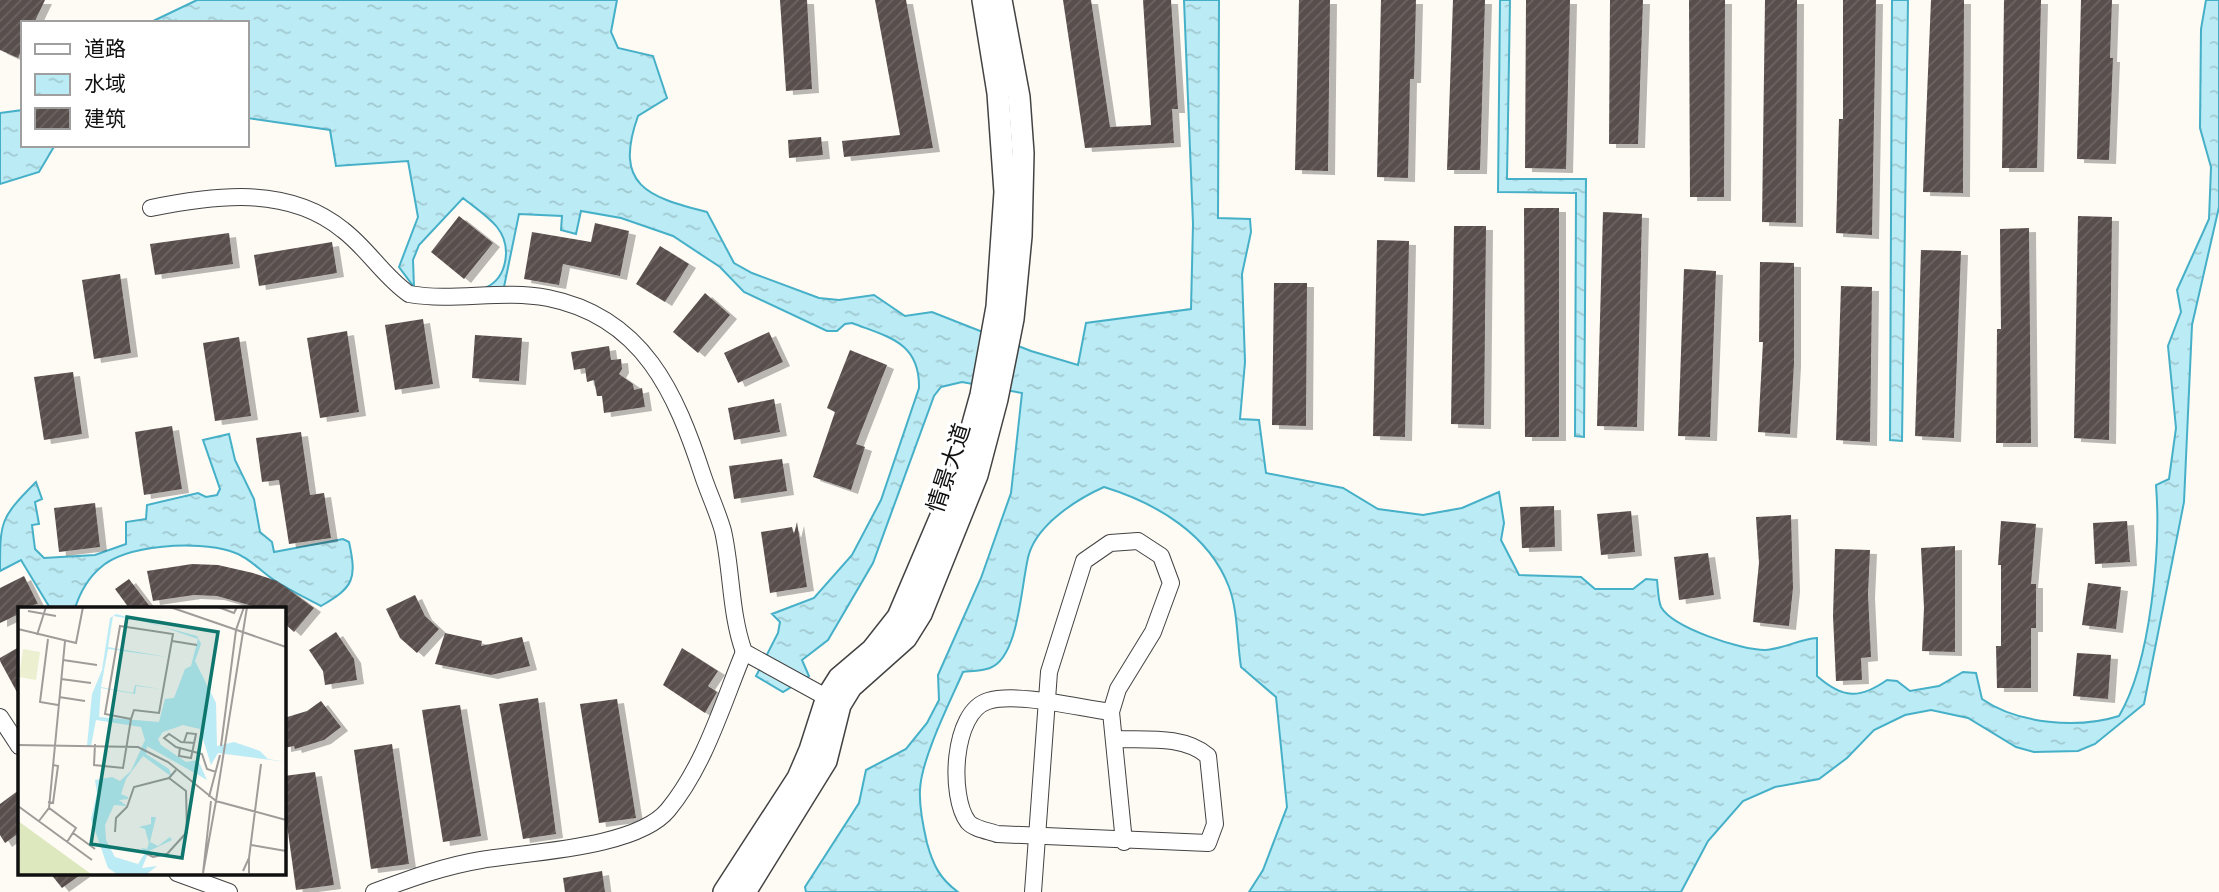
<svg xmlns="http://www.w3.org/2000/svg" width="2219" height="892" viewBox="0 0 2219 892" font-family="'Roboto Serif','Noto Sans SC',serif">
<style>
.water{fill:url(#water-ripples);stroke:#45b0c7;stroke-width:2}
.building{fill:url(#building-hatch);filter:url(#shadow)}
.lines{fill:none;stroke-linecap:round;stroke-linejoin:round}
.minor-casing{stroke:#434343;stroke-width:18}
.tertiary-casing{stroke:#434343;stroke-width:24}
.minor{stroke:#fff;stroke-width:16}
.tertiary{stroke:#fff;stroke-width:21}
.labels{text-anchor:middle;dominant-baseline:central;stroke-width:7;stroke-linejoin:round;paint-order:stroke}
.street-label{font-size:23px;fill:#101010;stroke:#fff}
.inset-road{fill:none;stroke:#9f9c99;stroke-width:2}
.view{fill:#0f766e;fill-opacity:0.15;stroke:#0f766e;stroke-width:3.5}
.inset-edge{fill:none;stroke:#101010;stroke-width:3.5}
</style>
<defs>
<pattern id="water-ripples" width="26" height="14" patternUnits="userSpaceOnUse" patternTransform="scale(1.75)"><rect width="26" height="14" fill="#bbebf4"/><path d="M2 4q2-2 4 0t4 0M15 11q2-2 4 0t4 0" fill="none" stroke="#a0c8d0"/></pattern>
<pattern id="building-hatch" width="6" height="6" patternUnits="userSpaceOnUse" patternTransform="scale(1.75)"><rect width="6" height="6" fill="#594f4d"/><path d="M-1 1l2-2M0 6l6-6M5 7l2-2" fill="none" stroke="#6c6462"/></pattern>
<filter id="shadow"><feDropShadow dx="7" dy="4" stdDeviation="0" flood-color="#0004"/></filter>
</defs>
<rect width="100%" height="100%" fill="#fefaf4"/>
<g class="water">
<path d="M197,0H617L611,32L618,48L653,56L667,98L638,116C613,186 648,197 707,212L734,263L752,273L819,298L839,300L874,295L905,316L932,312L1031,351L1078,365L1086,323L1191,309L1193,224L1184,0H1219L1218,218L1250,219L1251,232L1242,274L1245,362L1240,419L1259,420L1266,473L1343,488L1378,509L1423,515L1462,508L1499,492L1504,523L1501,540L1519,575L1581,577L1595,589H1633L1646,579L1657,580C1658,588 1658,600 1661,607C1673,628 1741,650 1765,650C1784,649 1799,639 1817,638V676C1843,699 1860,699 1887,680L1897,681L1910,691L1939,686L1963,672L1976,673L1982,699C2018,724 2078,729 2119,716C2151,662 2161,548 2156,485L2169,479L2176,428L2168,346L2181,312L2177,290L2209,219L2211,167L2200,128L2201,29L2206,0H2219V207L2192,325L2184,502L2144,704L2095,744L2078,751L2034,752L2016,747L1968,718L1931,710L1905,715L1874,730L1847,758L1819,779L1775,787L1743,801L1708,841L1681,892H1249L1263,870L1287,807L1276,697L1241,667C1237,642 1238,611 1229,587C1209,534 1156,503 1104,487C1077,499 1038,524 1029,554C1021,581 1020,657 990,668C982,671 972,671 963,672C950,702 921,759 920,790C919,808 923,826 927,843C933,865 940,879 958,892H806L805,887L859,803L866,770L906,749L927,723L939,700L938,675L981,578L1011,493L1022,393L962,382L941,387L934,396L873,563L828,640L802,660L809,676L783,692L756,676L778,633L780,622L772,614L814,598L852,555L881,500L919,388C920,342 888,337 852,323L845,324L837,331H827L744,292L720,267L673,236L621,218L581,211L576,234L561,230L562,216L519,214L504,287L485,288C508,278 512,246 497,227C488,216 474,207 463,198L419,245L413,260L414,287L399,267L418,217L408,161L336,166L330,130L247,118V23H149Z"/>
<polygon points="1500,0 1510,0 1507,179 1586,179 1584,437 1575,436 1576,193 1498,192"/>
<polygon points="1892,0 1908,0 1902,441 1890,440"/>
<polygon points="23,110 23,145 55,145 39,172 0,184 0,113"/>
<path d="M229,434L235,460L254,499L260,532L272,542L274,552L343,539L349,542C357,579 354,587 321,606C306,598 289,590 274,580C259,570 248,556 230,551C197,541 126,544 100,568C87,579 80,593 75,608H50L21,560L0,571C0,521 0,518 36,482L42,499L35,502L39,524L32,525L35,549L44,558L95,555L126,544V522L146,519L147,505L198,493L206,497L217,495L220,489L203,440Z"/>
</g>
<g class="building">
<polygon points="0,0 45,0 34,23 23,23 23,47 18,58 0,50"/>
<polygon points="780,0 807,0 812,89 786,91"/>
<polygon points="875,0 906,0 933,148 844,157 842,141 900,135"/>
<polygon points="1063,0 1091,0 1110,127 1151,125 1143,0 1171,0 1178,109 1172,109 1174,143 1085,148"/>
<polygon points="1299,0 1330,0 1328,171 1295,170"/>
<polygon points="1381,0 1416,0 1414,79 1410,79 1408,178 1377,177"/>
<polygon points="1453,0 1485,0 1480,170 1447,170"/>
<polygon points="1526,0 1570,0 1566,169 1525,168"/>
<polygon points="1610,0 1643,0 1638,144 1609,144"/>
<polygon points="1689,0 1725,0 1724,197 1690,197"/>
<polygon points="1765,0 1797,0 1796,223 1762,222"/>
<polygon points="1843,0 1876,0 1872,235 1836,233 1839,119 1843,119"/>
<polygon points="1931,0 1964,0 1963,193 1923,192"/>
<polygon points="2004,0 2041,0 2037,168 2002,168"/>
<polygon points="2081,0 2112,0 2110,58 2113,58 2109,160 2077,159"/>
<polygon points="821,137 823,155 789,158 788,140"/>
<polygon points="1524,208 1559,208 1559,437 1525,437"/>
<polygon points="1603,212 1642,214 1637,427 1597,426"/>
<polygon points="459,216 493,243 464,279 431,252"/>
<polygon points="2078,216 2112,217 2109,440 2074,438"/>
<polygon points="595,223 629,231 620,276 563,264 559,285 524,279 532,232 591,242"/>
<polygon points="1454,226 1486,226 1484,425 1451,424"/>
<polygon points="2029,228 2031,443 1996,443 1997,329 2001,329 2000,229"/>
<polygon points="229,233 233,264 155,275 150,244"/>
<polygon points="1377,240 1409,241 1405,437 1373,436"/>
<polygon points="332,242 337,273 259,286 254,255"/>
<polygon points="660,246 689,264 665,302 636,284"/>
<polygon points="1921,250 1961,251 1954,438 1915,436"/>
<polygon points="1760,262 1794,263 1794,363 1790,434 1758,432 1763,342 1759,342"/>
<polygon points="1684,269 1716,271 1710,437 1678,436"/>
<polygon points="120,274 131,353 94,359 82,280"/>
<polygon points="1274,283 1307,283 1306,426 1272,425"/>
<polygon points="1841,286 1872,287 1870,442 1836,440"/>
<polygon points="705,293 730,315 698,353 673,332"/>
<polygon points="423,319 433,384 395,390 385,325"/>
<polygon points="347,331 359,412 320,418 307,338"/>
<polygon points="769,332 783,362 738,383 724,353"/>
<polygon points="475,335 522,338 519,381 472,378"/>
<polygon points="239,337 251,416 215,421 203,343"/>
<polygon points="609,346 611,360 621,359 622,369 619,374 633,384 634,390 642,388 645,407 604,413 602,396 597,396 594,380 587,382 585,368 574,370 571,352"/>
<polygon points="850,350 887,365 856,444 865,447 851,490 813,477 835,412 827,408"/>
<polygon points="73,372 82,434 44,440 34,377"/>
<polygon points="774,399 780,432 734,440 728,408"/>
<polygon points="172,426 182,489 144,495 135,432"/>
<polygon points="301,432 310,495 324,493 331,538 289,544 279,480 262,482 256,438"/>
<polygon points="782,459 787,491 734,499 729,466"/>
<polygon points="95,503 100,547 59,552 54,508"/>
<polygon points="1554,506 1555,547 1522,548 1520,507"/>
<polygon points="1631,511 1635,552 1601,555 1597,514"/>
<polygon points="1791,515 1793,588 1789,626 1753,622 1759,563 1756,517"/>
<polygon points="2001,521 2036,524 2031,584 2036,584 2036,628 2031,628 2031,688 1997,688 1996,646 2001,646 2001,565 1998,565"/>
<polygon points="2127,521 2130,562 2095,564 2093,523"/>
<polygon points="797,522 807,587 770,593 761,532 792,527 794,534"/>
<polygon points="1955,546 1955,652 1922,651 1924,608 1921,548"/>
<polygon points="1835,549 1870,550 1868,594 1871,657 1861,658 1862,680 1836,681 1833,616"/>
<polygon points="1708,553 1714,595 1679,600 1674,557"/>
<polygon points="192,564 218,565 253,573 277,581 314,608 294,632 284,623 284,608 260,608 217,596 194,595 153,601 147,571"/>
<polygon points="24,576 38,604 19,608 19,614 0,623 0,588"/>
<polygon points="129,579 151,608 129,608 115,589"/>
<polygon points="2088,583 2121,587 2116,629 2082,625"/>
<polygon points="415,595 425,616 439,629 417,653 400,638 386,609"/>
<polygon points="336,632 354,659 357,680 325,685 323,671 309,650"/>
<polygon points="445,633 482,641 481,646 522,637 530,666 491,675 435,664"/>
<polygon points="19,647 19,696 0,661 0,658"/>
<polygon points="682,648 718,671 708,686 717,692 705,713 663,685"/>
<polygon points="2077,653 2111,655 2108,699 2073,696"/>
<polygon points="538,698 556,834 523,839 499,704"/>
<polygon points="617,699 636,818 599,823 580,704"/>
<polygon points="321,701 341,727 324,740 295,749 294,746 284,748 284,718 307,711"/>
<polygon points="460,705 481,836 443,842 422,710"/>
<polygon points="392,744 409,864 371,869 354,750"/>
<polygon points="315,772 334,885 296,890 284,803 284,776"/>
<polygon points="19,790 19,833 5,843 0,835 0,804"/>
<polygon points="602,871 605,892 565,892 563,878"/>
<polygon points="50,873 83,873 62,888"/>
</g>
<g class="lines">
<defs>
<g id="minor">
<path d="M151,208C215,195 288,185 343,230C368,249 384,277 409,294C455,302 502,289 548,298C643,317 676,393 703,476C709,494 718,513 723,531C732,571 730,613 744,652L835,702"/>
<path d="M1111,712C1079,708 1017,692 988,701C952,712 949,797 968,822C974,829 989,831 997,834L1208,843L1215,824L1208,756C1184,735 1145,740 1115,739"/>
<polyline points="0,717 19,746"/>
<polyline points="177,873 229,892"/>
<path d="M374,892C409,879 444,866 481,860C528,852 637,848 668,810C705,765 722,705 744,652"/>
<polyline points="1033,892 1049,672 1084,561 1110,543 1138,541 1161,556 1171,583 1153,632 1118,689 1111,712 1124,842"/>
</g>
<g id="tertiary">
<polyline points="724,892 798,778 810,750 827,697 839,678 872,650 898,617 959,474 981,395 997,307 1005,192 998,93 983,0"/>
<polyline points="745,892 826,761 840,705 851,687 906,638 921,614 977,475 997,399 1013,319 1021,236 1023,153 1019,97 1001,0"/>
</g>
</defs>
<use href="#minor" class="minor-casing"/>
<use href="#tertiary" class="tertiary-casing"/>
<use href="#minor" class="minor"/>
<use href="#tertiary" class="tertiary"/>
</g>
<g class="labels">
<g class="street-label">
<text transform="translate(949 468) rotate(-72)">情景大道</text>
</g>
</g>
<g transform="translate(18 607)">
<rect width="268" height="268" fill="#fefaf4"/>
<path d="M0,214L73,267H0Z" fill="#dde8be"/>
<path d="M5,42L22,45L18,73L1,70Z" fill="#ecf0d0"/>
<path d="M98,7L179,29L183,37L177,54L198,96L199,139L216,135L242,144L250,152L268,155L200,146L193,158L182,122L165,118L145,125L140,132L143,138L168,155L180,153L189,173L129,139L128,147L151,162L154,170L125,149L108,172L103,187L110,190V192L101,193L109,199L96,198L87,218L88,233L97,250L120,257L127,246L123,241L129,242L131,236L127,222L121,220L133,217V210H138L132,235L140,239L152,230L154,233L131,244L124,261L139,259L129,267H99L90,261L73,212L79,186L77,173L94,170L102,174L113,164L127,133L123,120L78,113L73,139H69L74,87L84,63L92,11ZM95,9L131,15L180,32L173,59L167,62L156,91L147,92L141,115L81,110L83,81L117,87L118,79L143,82L117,78L115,86L83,80L90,42L149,50L90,40Z" fill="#bbebf4" fill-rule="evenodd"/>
<path class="inset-road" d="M152,0L268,40M200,0L216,6L219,0M10,4L38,9M102,19L155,27L141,106L116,103L113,112L87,107ZM0,22L58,36L65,0M19,28L28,0M30,32L22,95L40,98M154,34L179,38M45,53L79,58M43,72L73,76M41,90L67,94M177,136L163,135L151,127L146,131L158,140L184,147L189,162L198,165M77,137L76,158L105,161L113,112M0,138L120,140L150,155L198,194L229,0M203,139L218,23L226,0M162,140L161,149L173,151L178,127L169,126L166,135M191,190L202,148M193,194L185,266L198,194L268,213M30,195L35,196L40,159L35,158M0,199L74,253M31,201L47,34M21,214L31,201L58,221L49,235M97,225L98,211L109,200L116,180L151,171L158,163M55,226L77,242M233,238L268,244M125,245L135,250L149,247L169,225L168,184L151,171M231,251L243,157M225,264L231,251V266"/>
<path class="view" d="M109,10L200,25L164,251L73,237Z"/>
<rect width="268" height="268" class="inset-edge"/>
</g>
<rect x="21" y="21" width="228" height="126" fill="#ffffff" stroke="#9f9f9f" stroke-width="2"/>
<rect x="35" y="44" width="35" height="10" fill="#ffffff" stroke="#9f9f9f" stroke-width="2"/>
<text x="84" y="56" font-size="21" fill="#101010">道路</text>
<rect x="35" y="74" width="35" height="21" fill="url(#water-ripples)" stroke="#9f9f9f" stroke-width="2"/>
<text x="84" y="91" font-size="21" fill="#101010">水域</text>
<rect x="35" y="108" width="35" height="21" fill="url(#building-hatch)" stroke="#9f9f9f" stroke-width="2"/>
<text x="84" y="126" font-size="21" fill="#101010">建筑</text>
</svg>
